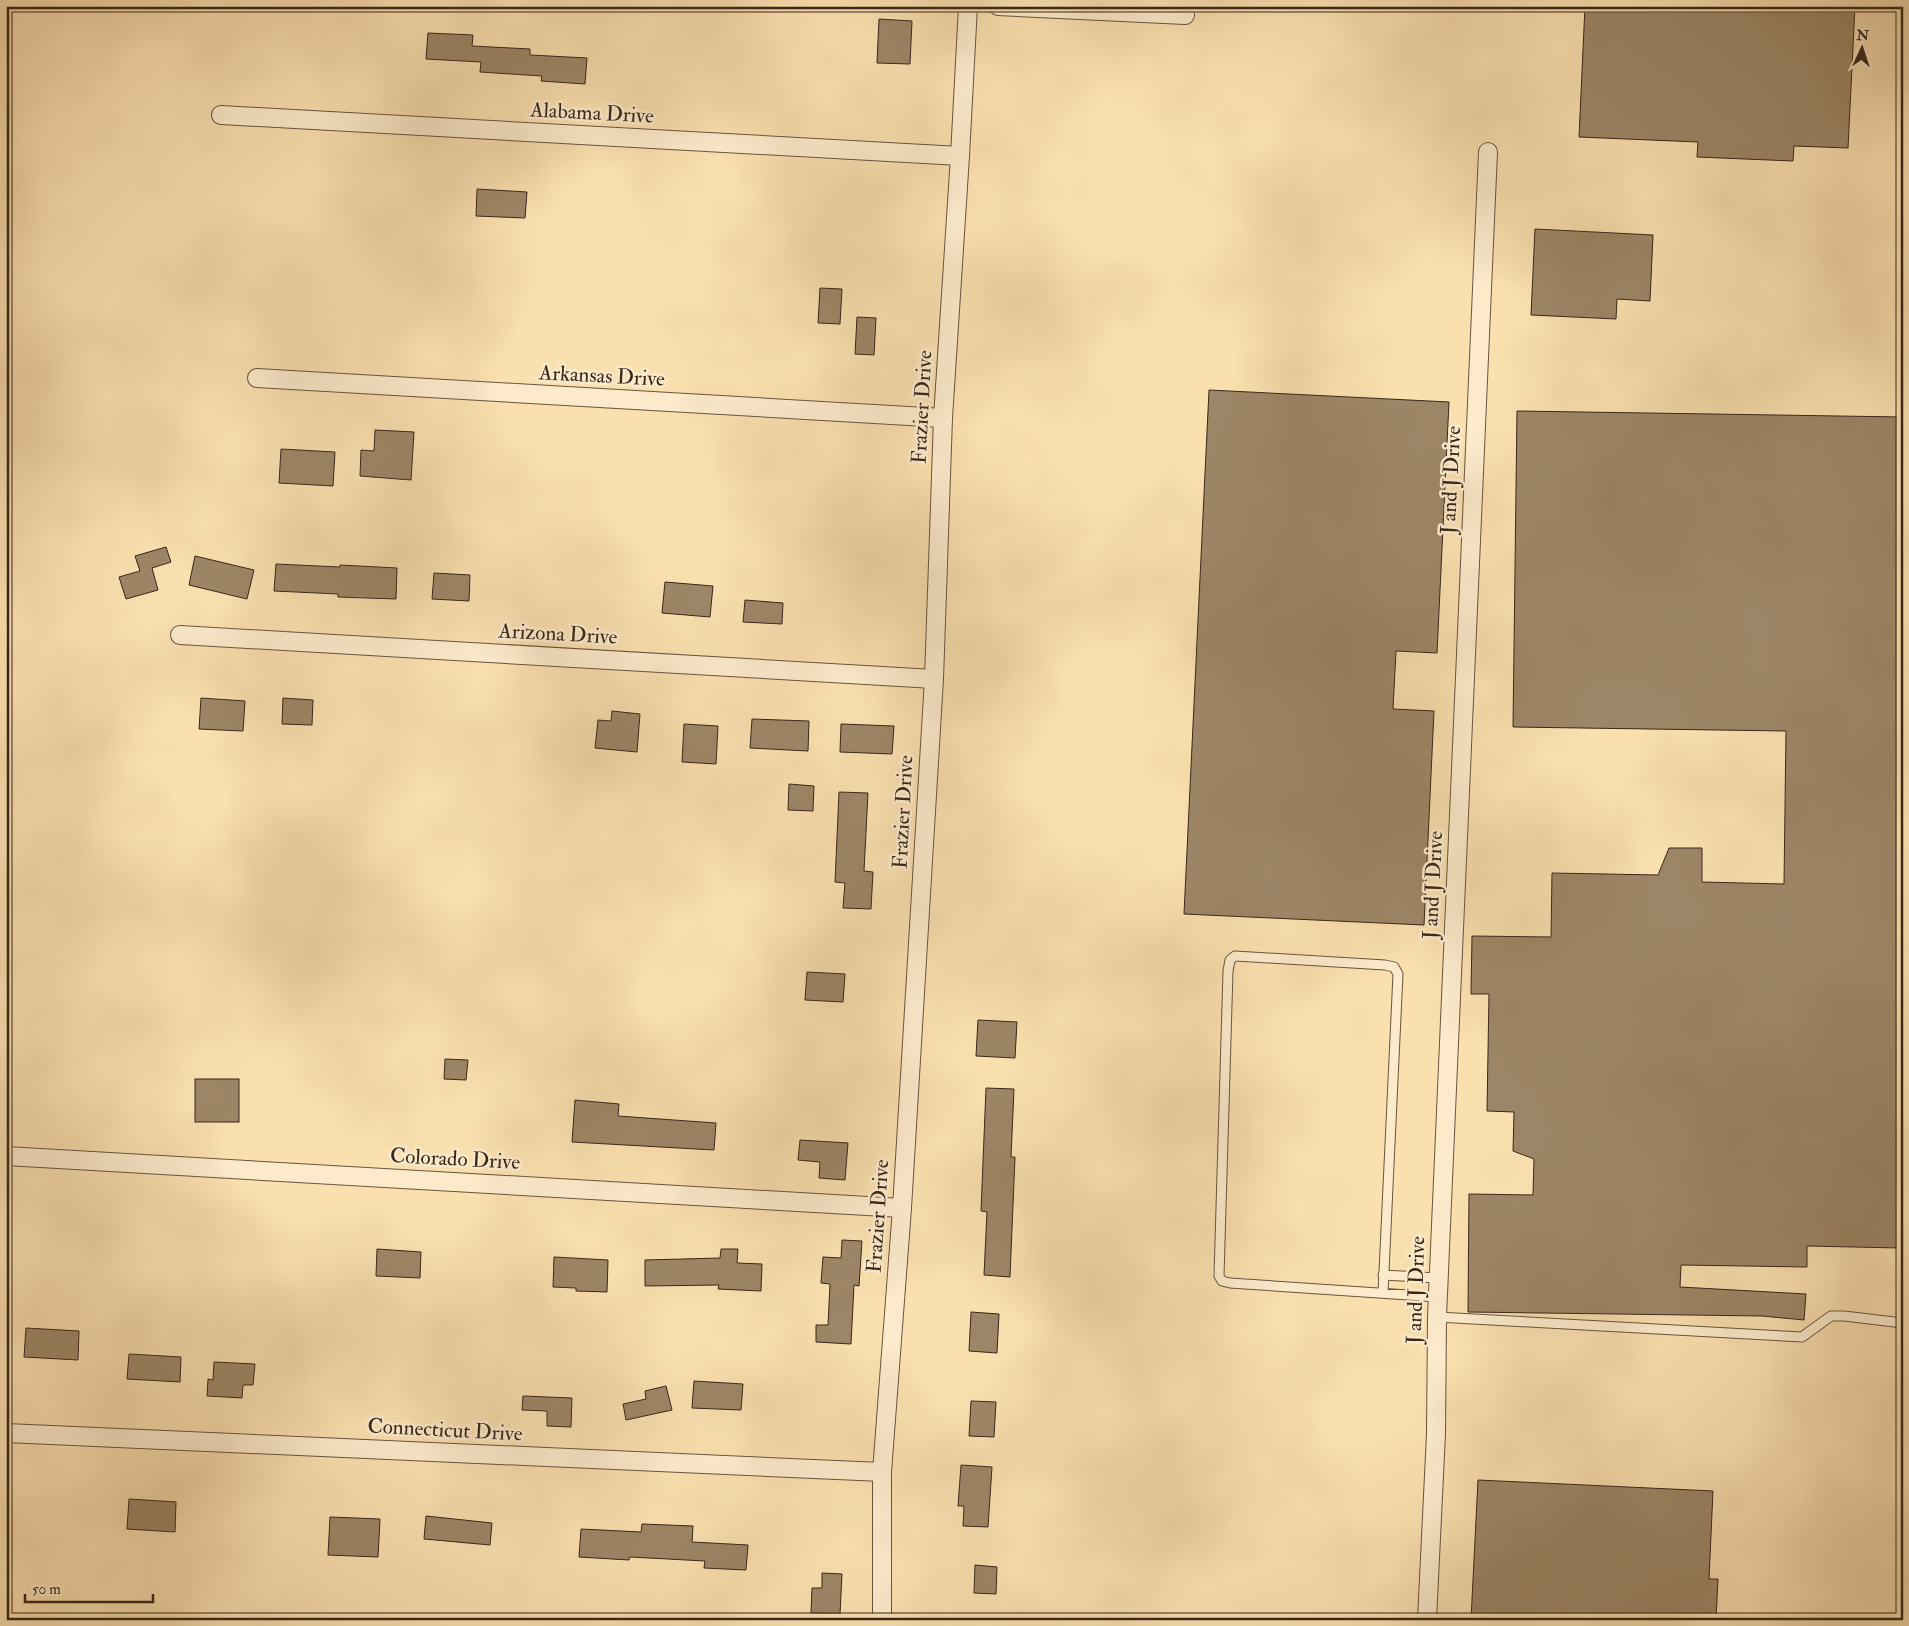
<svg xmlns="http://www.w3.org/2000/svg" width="1909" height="1626" viewBox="0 0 1909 1626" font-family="'IM FELL Double Pica',serif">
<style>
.building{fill:#9d8667;stroke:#39261a}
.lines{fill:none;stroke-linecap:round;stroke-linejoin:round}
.service-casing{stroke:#69543f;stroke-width:11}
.minor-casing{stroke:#69543f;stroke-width:20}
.service{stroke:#fceacb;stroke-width:9}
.minor{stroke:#fceacb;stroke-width:18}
.labels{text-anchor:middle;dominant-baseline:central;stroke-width:5;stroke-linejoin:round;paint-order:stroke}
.street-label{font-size:21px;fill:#39261a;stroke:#fceacb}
</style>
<rect width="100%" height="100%" fill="#fadfaf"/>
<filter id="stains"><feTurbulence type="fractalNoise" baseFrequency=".004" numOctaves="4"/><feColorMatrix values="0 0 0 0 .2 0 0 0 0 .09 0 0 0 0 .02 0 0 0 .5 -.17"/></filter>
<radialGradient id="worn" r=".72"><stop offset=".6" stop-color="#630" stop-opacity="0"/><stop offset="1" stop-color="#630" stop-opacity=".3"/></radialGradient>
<g class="building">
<polygon points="1585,6 1855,6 1848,148 1794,146 1793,161 1697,157 1698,142 1579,137"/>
<polygon points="879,19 912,21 910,64 877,63"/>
<polygon points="428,33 473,35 472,46 530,49 530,55 587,58 585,84 541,81 542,76 480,72 481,62 426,59"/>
<polygon points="477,189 527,192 525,218 476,216"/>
<polygon points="1535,229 1653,235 1650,301 1617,299 1616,319 1531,315"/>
<polygon points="820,288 842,289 840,324 818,323"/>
<polygon points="857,317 876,318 874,355 855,354"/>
<polygon points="1209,390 1449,402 1437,653 1396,651 1393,709 1434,711 1424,925 1184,914"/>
<polygon points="1517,411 1903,417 1903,1084 1900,1248 1807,1246 1807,1267 1681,1265 1680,1287 1806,1294 1804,1320 1762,1316 1468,1312 1469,1194 1533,1195 1534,1159 1513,1151 1514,1112 1487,1111 1489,994 1471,994 1472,936 1551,937 1552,873 1658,875 1669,848 1702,848 1702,882 1784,884 1786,731 1513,727"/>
<polygon points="375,430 414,432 411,480 360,476 361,450 374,451"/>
<polygon points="281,449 335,452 333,486 279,483"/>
<polygon points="166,547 171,562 152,568 158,590 126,599 119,577 140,571 135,556"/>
<polygon points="195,556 254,570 247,599 189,585"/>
<polygon points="276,564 340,567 340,565 397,568 396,599 338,597 338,594 274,591"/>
<polygon points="434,573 470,575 469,601 432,599"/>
<polygon points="665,582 713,586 710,617 662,613"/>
<polygon points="745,600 783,603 782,624 743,622"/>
<polygon points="201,698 245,701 243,731 199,729"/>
<polygon points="283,698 313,700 312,725 282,724"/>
<polygon points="612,711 640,714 637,752 595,748 598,720 611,721"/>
<polygon points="752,719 809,721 808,751 750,748"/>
<polygon points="684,724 718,726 716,764 682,762"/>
<polygon points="841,724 894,726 892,754 840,752"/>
<polygon points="789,784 814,786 813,811 788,810"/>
<polygon points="839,792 868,793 864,871 873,872 871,909 843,908 845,883 835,882"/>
<polygon points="807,972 845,974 843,1002 805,1000"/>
<polygon points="978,1020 1017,1022 1015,1058 976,1056"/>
<polygon points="445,1059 468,1060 466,1080 444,1079"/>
<rect x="195" y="1079" width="44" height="43"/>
<polygon points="986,1088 1014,1089 1011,1157 1015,1157 1010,1277 984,1275 987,1212 981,1211"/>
<polygon points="575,1100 619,1104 618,1116 716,1123 714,1150 572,1142"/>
<polygon points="800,1140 848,1143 845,1180 819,1178 820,1162 798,1160"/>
<polygon points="842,1240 862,1241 859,1286 854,1285 851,1344 816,1342 816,1325 828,1325 830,1284 821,1283 823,1257 841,1258"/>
<polygon points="377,1249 421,1252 420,1278 376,1276"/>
<polygon points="721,1249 738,1249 737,1263 762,1264 761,1291 718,1289 719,1285 645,1286 645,1260 720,1258"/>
<polygon points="554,1257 608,1260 607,1292 576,1291 576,1288 553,1287"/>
<polygon points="971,1312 999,1314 997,1353 969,1351"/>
<polygon points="26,1328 79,1331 78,1360 24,1357"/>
<polygon points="129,1354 181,1357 180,1382 127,1379"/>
<polygon points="214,1362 255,1364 253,1385 243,1385 242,1398 207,1396 208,1379 213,1380"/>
<polygon points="694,1381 743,1384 741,1410 692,1408"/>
<polygon points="666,1386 672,1410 626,1420 623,1404 646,1399 645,1391"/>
<polygon points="523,1396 572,1398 571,1427 547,1426 547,1411 522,1410"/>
<polygon points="971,1401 996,1402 994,1437 969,1436"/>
<polygon points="961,1465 992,1467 988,1527 963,1526 964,1506 958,1506"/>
<polygon points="1478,1480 1713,1491 1709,1579 1718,1579 1716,1620 1471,1620"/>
<polygon points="129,1499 176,1502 175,1532 127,1529"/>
<polygon points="426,1516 492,1523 490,1545 424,1539"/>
<polygon points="330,1517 380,1519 378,1557 328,1555"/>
<polygon points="642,1524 693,1526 692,1542 748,1545 746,1570 704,1568 705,1561 630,1557 629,1560 579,1557 581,1529 641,1532"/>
<polygon points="975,1565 997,1567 996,1594 974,1593"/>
<polygon points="822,1573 842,1574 840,1614 811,1613 812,1588 822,1588"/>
</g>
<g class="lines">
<defs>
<g id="service">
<polyline points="1383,1275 1438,1278"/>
<polyline points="1383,1293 1398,974 1394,967 1385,965 1235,956 1230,960 1228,971 1219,1276 1222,1281 1230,1283 1438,1297"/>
<polyline points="1437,1317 1802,1337 1831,1316 1844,1316 1903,1323"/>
</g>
<g id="minor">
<polyline points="998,6 1185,15"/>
<polyline points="221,115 960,156"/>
<polyline points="257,378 943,418"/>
<polyline points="180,635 934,679"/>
<polyline points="6,1156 902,1208"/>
<polyline points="6,1433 882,1472"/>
<polyline points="882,1620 882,1472 902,1208 934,679 943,418 960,156 968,6"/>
<polyline points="1427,1620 1436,1434 1437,1317 1488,152"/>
</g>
</defs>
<use href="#service" class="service-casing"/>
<use href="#minor" class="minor-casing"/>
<use href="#service" class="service"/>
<use href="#minor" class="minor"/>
</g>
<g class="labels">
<g class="street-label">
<text transform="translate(592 113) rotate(3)">Alabama Drive</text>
<text transform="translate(602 376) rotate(3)">Arkansas Drive</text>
<text transform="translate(922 407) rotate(-87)">Frazier Drive</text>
<text transform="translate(1451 480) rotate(-87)">J and J Drive</text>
<text transform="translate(558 634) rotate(3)">Arizona Drive</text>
<text transform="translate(903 812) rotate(-87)">Frazier Drive</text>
<text transform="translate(1433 885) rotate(-87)">J and J Drive</text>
<text transform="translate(455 1159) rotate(3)">Colorado Drive</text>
<text transform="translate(878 1216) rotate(-86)">Frazier Drive</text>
<text transform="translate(1416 1290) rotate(-88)">J and J Drive</text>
<text transform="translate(445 1430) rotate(3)">Connecticut Drive</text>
</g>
</g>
<rect width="1909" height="1626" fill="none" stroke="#fadfaf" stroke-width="25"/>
<rect x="8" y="8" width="1894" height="1611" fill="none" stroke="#39261a" stroke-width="2.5"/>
<rect x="12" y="12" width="1884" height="1601" fill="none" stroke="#39261a"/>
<g transform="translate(1862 48) rotate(3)" stroke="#fceacb" stroke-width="4" paint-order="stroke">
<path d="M0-4L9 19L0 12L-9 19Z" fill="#39261a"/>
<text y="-8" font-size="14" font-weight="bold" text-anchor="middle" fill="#39261a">N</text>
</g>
<path d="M25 1594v8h128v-8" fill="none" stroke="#39261a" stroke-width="2.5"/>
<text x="32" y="1594" font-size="15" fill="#39261a" stroke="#fceacb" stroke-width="4" paint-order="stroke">50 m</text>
<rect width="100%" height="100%" filter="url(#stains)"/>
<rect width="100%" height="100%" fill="url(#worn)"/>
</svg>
